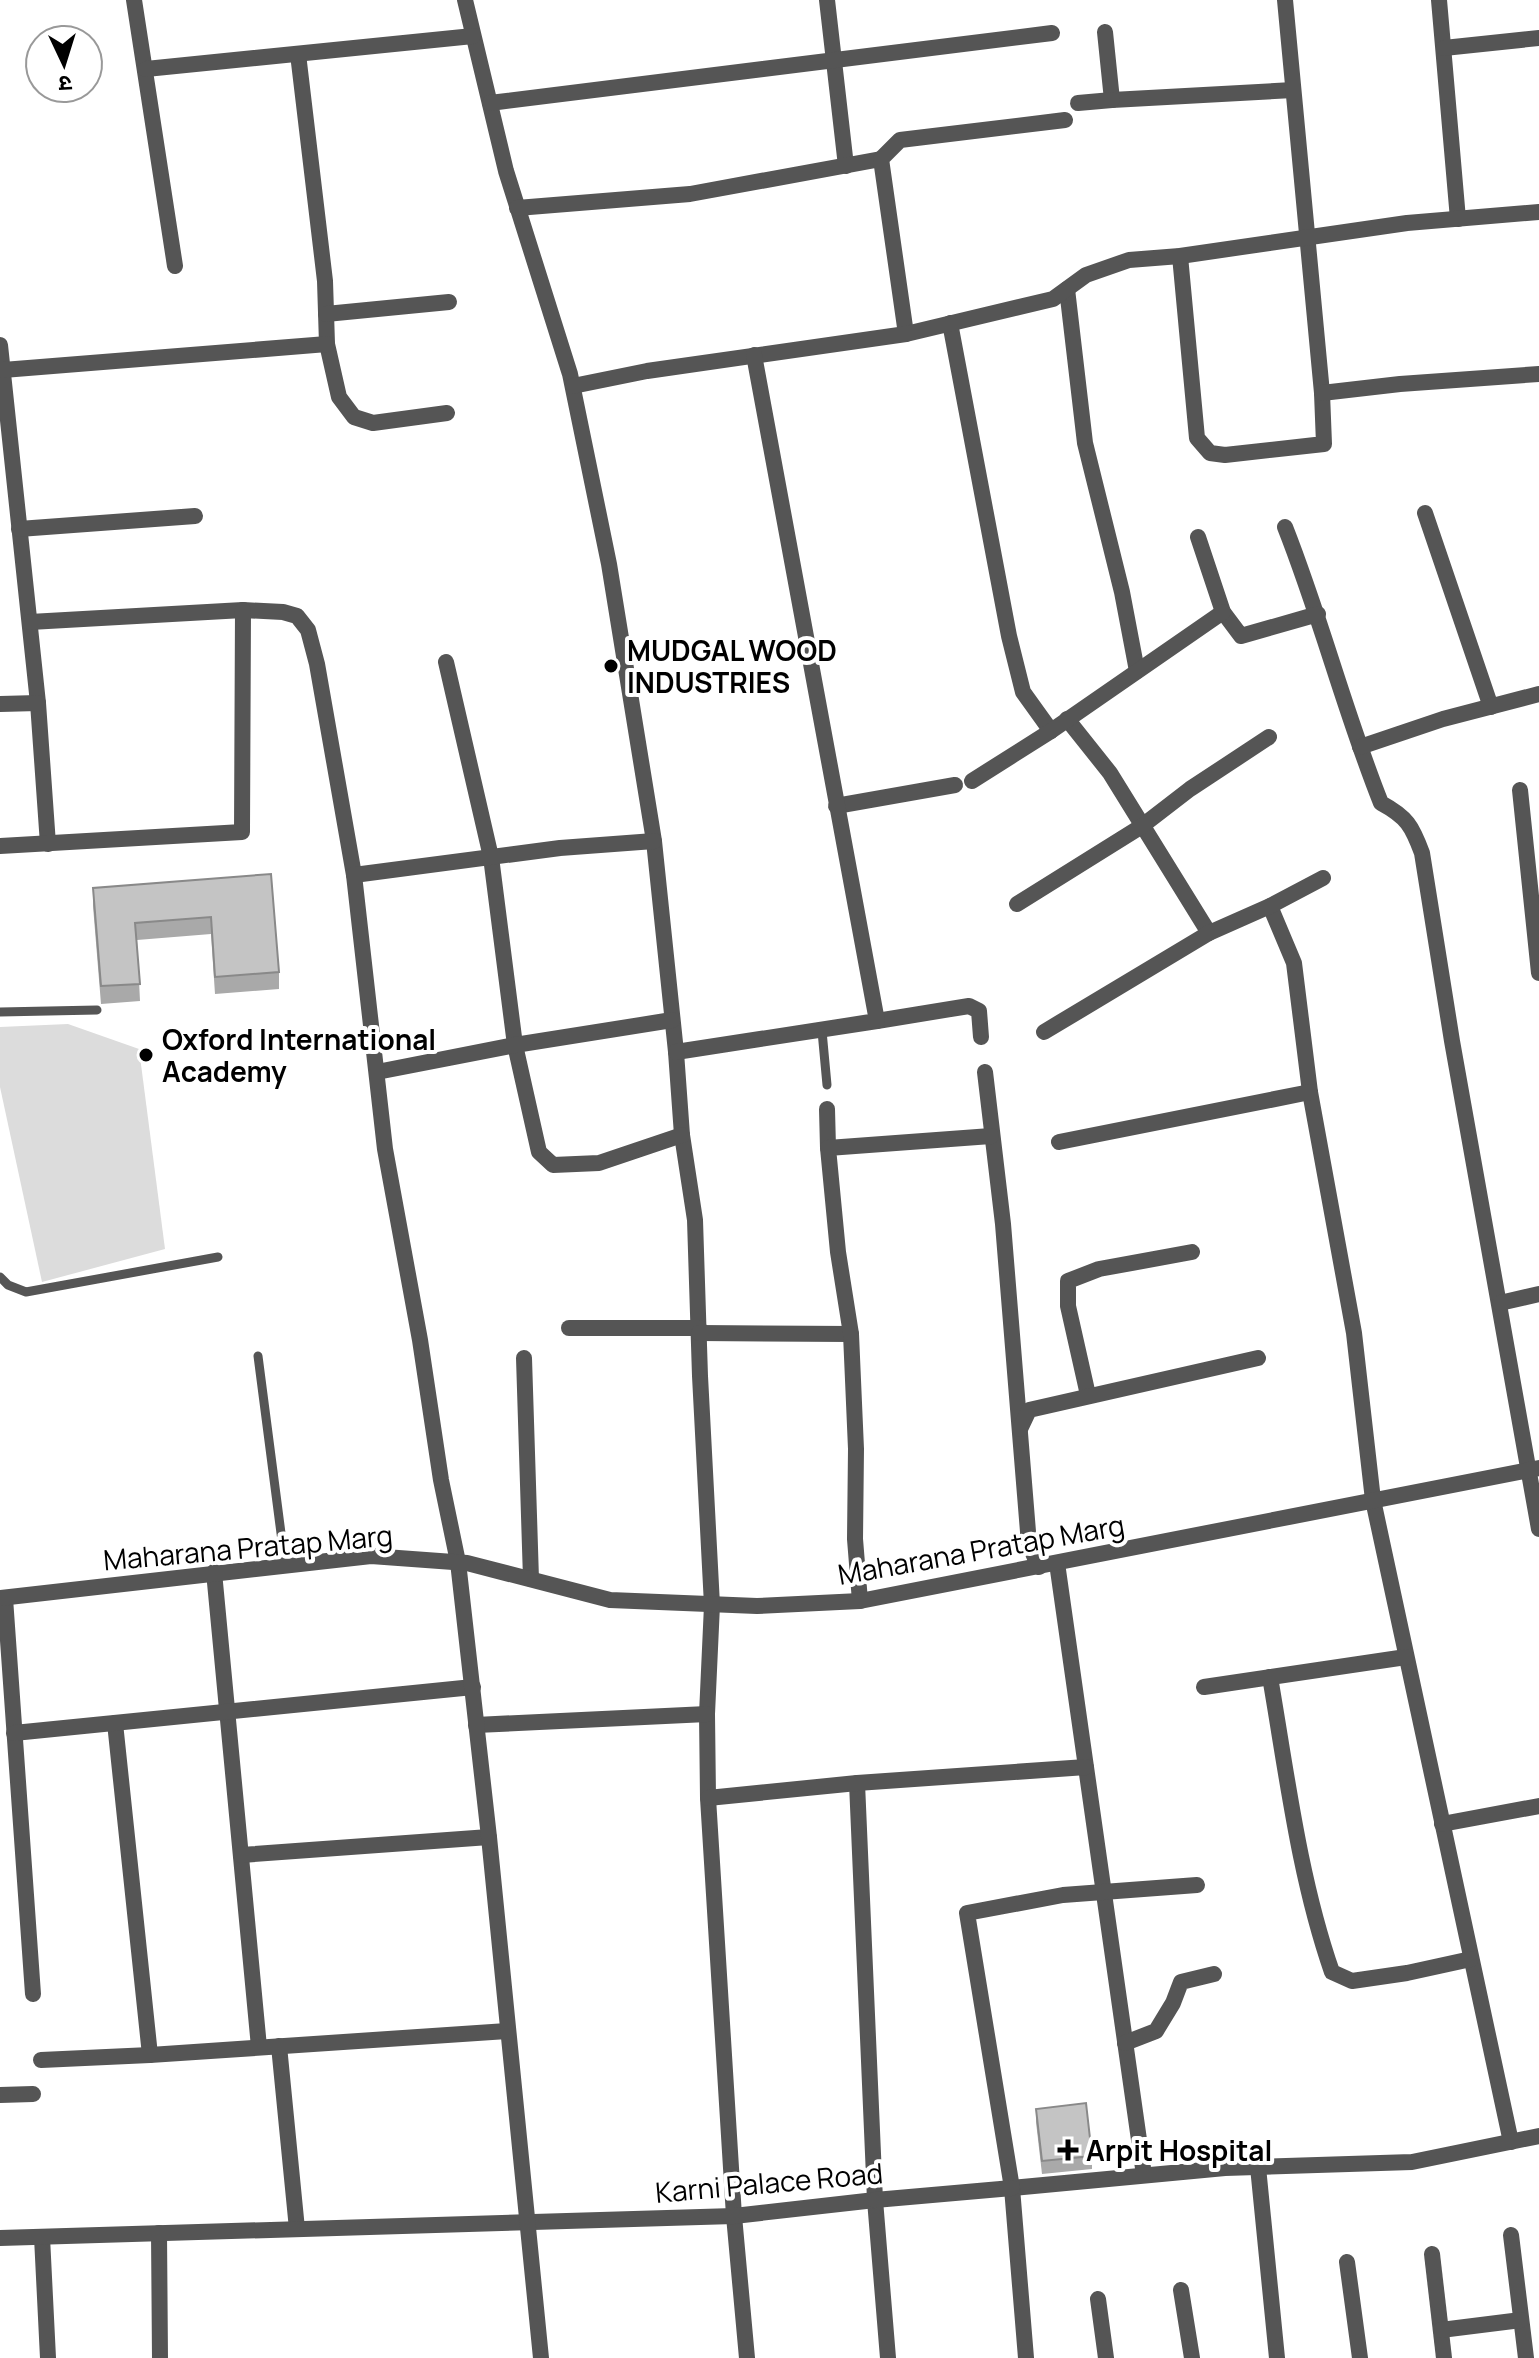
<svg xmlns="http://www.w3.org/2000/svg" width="1539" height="2358" viewBox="0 0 1539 2358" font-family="Manrope,'Noto Sans Devanagari',sans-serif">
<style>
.green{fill:#dcdcdc}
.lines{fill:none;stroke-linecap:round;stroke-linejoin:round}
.service{stroke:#555;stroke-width:9}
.minor{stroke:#555;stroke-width:16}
.tertiary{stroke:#555;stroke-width:16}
.wall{fill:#a9a9a9}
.building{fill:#c4c4c4;stroke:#898989;stroke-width:2}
.poi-dot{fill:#000;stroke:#fff;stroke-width:3}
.labels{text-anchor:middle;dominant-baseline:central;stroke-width:8;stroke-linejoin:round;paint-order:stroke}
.poi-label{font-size:28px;font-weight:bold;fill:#000;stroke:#fff;text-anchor:start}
.street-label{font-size:28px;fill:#000;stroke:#fff}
</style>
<rect width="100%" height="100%" fill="#fff"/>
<polygon class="green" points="68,1024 139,1049 165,1249 42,1282 0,1087 0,1027"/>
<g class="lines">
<g class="service">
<polyline points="0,1012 97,1010"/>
<polyline points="822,1031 827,1085"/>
<polyline points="0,1277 8,1285 26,1292 218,1257"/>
<polyline points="258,1356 285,1564"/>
</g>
<g class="minor">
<polyline points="134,0 175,266"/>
<polyline points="465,0 506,171 570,374 609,564 654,841 676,1052 682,1135 695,1220 700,1376 712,1605 707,1714 708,1798 734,2216 747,2358"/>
<polyline points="827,0 846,166"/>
<polyline points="1439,0 1458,219"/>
<polyline points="1105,32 1112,100 1293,90"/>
<polyline points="1444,48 1539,38"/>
<polyline points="298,54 325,281 327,344 339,397 354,417 373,423 447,413"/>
<polyline points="146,69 473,36"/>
<polyline points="490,103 1052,33"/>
<polyline points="1078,103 1112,100"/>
<polyline points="517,208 690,194 881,159"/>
<polyline points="1180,256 1197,438 1210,453 1225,455 1324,444 1322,393 1285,0"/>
<polyline points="1067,289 1085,443 1122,592 1137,671"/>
<polyline points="326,314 449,302"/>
<polyline points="950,323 1009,636 1023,692 1051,731"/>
<polyline points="906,334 881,159 900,140 1065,120"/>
<polyline points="0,345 38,703 48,844"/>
<polyline points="3,370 327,344"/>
<polyline points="573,386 647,371 906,334 1053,299 1086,275 1129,260 1180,256 1407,223 1539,212"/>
<polyline points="1322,393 1400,384 1539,374"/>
<polyline points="1425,513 1491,707"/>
<path d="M1285,527C1321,618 1345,713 1381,803C1407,817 1412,826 1422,853L1452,1041L1539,1529"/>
<polyline points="19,529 195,516"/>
<polyline points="1198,537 1223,612 1241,636 1318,614"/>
<polyline points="30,622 243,610 283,612 297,616 308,630 317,664 354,875"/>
<polyline points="446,662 491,857 515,1045 539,1152 553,1165 599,1163 682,1135"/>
<polyline points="0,704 38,703"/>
<polyline points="1067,719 1110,773 1209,933"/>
<polyline points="1360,747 1443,719 1539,694"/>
<polyline points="972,781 1051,731 1223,612"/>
<polyline points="1520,790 1539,973"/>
<polyline points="836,806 955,785"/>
<polyline points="0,846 242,832 243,610"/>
<polyline points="1017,904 1142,826 1190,789 1269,737"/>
<polyline points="1270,906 1294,963 1310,1092 1354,1333 1373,1500 1511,2142"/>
<polyline points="877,1021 969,1006 979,1011 981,1037"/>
<polyline points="1044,1032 1209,933 1270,906 1323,878"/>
<polyline points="676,1052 877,1021 754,355"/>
<polyline points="377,1072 515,1045 672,1020"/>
<polyline points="985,1072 1003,1224 1029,1544 1039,1567"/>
<polyline points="827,1109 828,1148"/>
<polyline points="1059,1142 1310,1092"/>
<polyline points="1500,1303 1539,1294"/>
<polyline points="569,1328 699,1328"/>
<polyline points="699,1333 851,1334"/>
<polyline points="524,1358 531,1579"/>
<polyline points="1088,1395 1068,1306 1068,1281 1099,1269 1192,1252"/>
<polyline points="1020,1429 1029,1410 1258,1358"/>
<polyline points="1057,1563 1144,2175"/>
<polyline points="214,1572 259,2047"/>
<polyline points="5,1598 33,1994"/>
<polyline points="860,1601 855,1539 856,1449 851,1334 838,1252 828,1148 991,1136"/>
<path d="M1270,1677C1287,1775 1299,1877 1332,1972L1352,1981L1407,1973L1471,1959"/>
<polyline points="1204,1687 1406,1657"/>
<polyline points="115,1723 150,2055"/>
<polyline points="476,1725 707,1714"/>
<polyline points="14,1733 473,1687"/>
<polyline points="857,1783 875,2200 888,2358"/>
<polyline points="708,1798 857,1783 1086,1767"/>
<polyline points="1442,1824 1539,1806"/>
<polyline points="241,1855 489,1837"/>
<polyline points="1125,2043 1156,2031 1173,2003 1181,1982 1214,1974"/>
<polyline points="279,2046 297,2229"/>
<polyline points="41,2060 150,2055 507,2031"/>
<polyline points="0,2095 33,2094"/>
<polyline points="1258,2167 1277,2358"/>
<polyline points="1012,2188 1225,2168 1412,2162 1539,2136"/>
<polyline points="159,2233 160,2358"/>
<polyline points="1511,2235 1526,2358"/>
<polyline points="42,2237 48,2358"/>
<polyline points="0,2238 734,2216 875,2200"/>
<polyline points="1432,2254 1444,2358"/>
<polyline points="1347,2262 1360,2358"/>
<polyline points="1181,2290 1192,2358"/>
<polyline points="1098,2299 1106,2358"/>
<polyline points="1441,2330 1521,2320"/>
<polyline points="541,2358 489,1837 458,1562 441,1480 420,1340 385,1149 354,875 560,848 654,841"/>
<polyline points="1026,2358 1012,2188 967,1913 1063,1895 1197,1885"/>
</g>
<g class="tertiary">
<polyline points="0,1598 371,1556 467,1563 610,1600 757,1606 860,1601 1539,1468"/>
<polyline points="875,2200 1012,2188"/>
</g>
</g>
<g class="wall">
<polygon points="271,874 279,972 279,989 215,994 211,934 137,940 140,1001 101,1004 93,906 93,888"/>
<polygon points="1036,2109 1092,2156 1092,2169 1042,2174 1036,2122"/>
</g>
<g class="building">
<polygon points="271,874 279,972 215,977 211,917 135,923 140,984 101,986 93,888"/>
<polygon points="1086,2103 1092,2156 1042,2161 1036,2109"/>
</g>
<g class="poi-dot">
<circle cx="611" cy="666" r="8"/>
<circle cx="146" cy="1055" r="8"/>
<path d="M1064 2138h8v8h8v8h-8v8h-8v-8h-8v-8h8z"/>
</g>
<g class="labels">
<g class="poi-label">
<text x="627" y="650">MUDGAL WOOD<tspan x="627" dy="32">INDUSTRIES</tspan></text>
<text x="162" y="1039">Oxford International<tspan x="162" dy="32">Academy</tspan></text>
<text x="1086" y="2150">Arpit Hospital</text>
</g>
<g class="street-label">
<text transform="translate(248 1547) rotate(-5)">Maharana Pratap Marg</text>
<text transform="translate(981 1549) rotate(-10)">Maharana Pratap Marg</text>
<text transform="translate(769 2182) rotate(-5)">Karni Palace Road</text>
</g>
</g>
<g transform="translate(64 64) rotate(176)"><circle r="38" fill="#ffffff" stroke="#999999" stroke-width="2"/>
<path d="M0-6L14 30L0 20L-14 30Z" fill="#000000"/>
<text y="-12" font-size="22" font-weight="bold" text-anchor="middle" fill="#000000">उ</text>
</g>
</svg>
